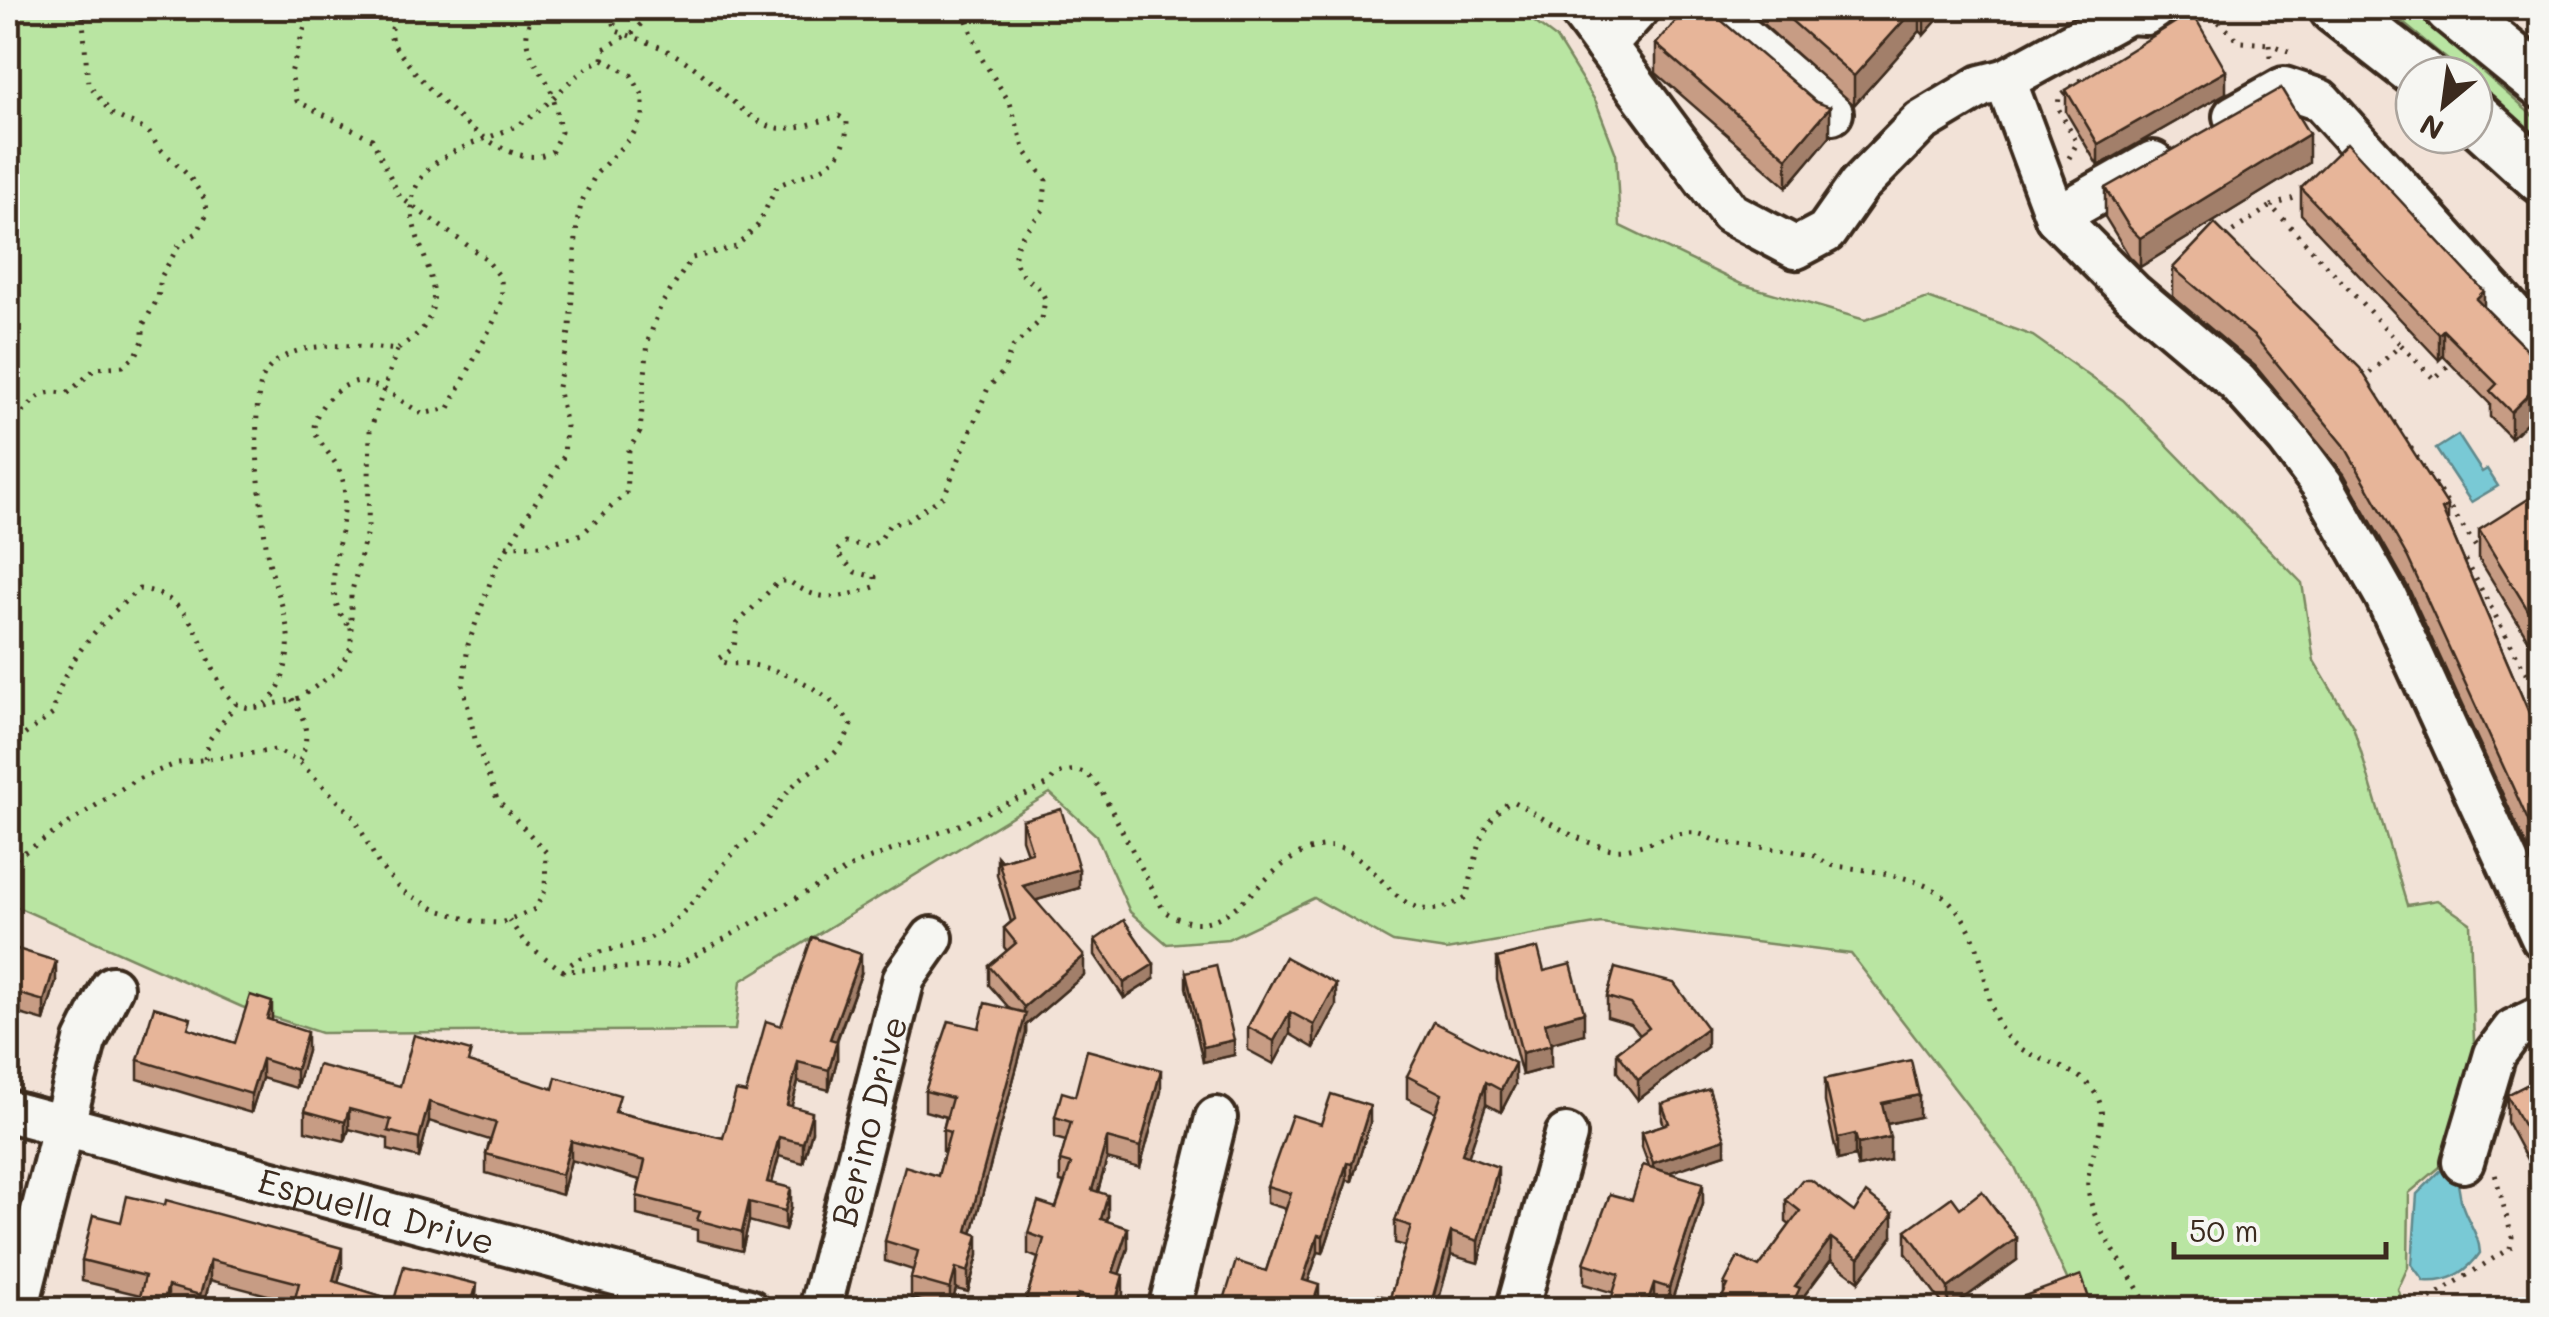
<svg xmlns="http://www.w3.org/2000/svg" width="2549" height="1317" viewBox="0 0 2549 1317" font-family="Mali,sans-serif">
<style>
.green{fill:#b9e5a2;stroke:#7a8860;stroke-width:2.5}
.water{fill:#79c9d5;stroke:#60898c;stroke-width:2.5}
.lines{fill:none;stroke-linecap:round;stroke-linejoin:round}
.minor-casing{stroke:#3b2a1e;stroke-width:48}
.major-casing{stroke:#3b2a1e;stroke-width:58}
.path{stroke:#3b2a1e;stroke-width:5;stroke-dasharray:2.5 8;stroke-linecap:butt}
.minor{stroke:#f6f6f2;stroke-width:40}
.major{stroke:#f6f6f2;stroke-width:50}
.wall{fill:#c79c84;stroke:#3b2a1e;stroke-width:2.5}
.shaded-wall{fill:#a27f6b;stroke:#3b2a1e;stroke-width:2.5}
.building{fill:#e7b599;stroke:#3b2a1e;stroke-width:2.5}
.labels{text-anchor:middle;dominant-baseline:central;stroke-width:10;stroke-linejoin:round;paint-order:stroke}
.street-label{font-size:35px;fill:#3b2a1e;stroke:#f6f6f2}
</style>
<rect width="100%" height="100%" fill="#f2e2d7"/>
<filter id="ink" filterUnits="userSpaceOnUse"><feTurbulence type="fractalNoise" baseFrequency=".01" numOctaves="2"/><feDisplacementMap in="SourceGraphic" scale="20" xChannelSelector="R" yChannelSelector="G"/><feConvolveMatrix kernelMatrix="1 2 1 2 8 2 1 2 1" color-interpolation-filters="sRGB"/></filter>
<g filter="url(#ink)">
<g class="green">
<polygon points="8,8 1516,8 1556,38 1596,102 1616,154 1620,226 1741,284 1865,320 1928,298 2033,336 2123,400 2302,583 2314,661 2353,726 2407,905 2437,900 2470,923 2475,1073 2447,1161 2409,1193 2408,1267 2398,1289 2405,1309 2081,1309 2015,1167 1851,954 1601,923 1446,950 1393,942 1314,898 1228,939 1167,944 1130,912 1096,835 1050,793 741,981 735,1030 321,1033 242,1007 8,903"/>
<polygon points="2385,8 2408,8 2421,18 2541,123 2541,141 2474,82 2474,75 2466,75"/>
</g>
<g class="water">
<polygon points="2458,435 2482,472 2487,469 2498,486 2471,502 2436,449"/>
<path d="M2450,1161C2461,1182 2457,1190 2463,1207C2469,1224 2479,1235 2480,1253C2467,1272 2448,1283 2424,1281L2412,1265L2417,1194Z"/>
</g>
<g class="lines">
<defs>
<g id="minor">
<polyline points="1578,8 1730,213 1796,248 1826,232 1859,185 1921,122 1981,86 2005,80 2128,13 2145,14 2154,8"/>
<polyline points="1710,8 1832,113"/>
<polyline points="1605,45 1639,8"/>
<polyline points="2005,80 2056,217 2132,293 2237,382 2288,439 2323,486 2386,597 2542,938"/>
<polyline points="2234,116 2284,88 2320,100 2542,346"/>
<polyline points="2056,217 2153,162"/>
<path id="s1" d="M8,1111L749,1310"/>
<polyline points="2463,1162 2495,1054 2513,1030 2542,1016"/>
<polyline points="17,1310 85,1041 112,987"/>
<path id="s2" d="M820,1310L904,978L932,938"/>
<polyline points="1169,1310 1216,1118"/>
<polyline points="1517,1310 1566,1135"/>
</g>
<g id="major">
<polyline points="2335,8 2421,75"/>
<polyline points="2450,8 2542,83"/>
<polyline points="2474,116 2542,178"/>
</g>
</defs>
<use href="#minor" class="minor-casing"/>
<use href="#major" class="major-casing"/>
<g class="path">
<path d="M310,8L291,73L297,101L372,139L400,197L485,258L501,278L502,300L495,319L449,408L422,414L382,388L359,381C337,385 313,409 314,431C324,451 341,464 344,486C350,536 313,589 351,628"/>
<path d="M401,8L390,33L392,42C416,78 504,181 552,151L561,132C557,117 555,97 548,84C529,49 519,48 534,8"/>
<polyline points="2203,8 2241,42 2269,44"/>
<polyline points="2270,57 2269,44 2296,54"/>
<polyline points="603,59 604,49 633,32 657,8"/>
<polyline points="2069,158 2077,143 2058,108 2059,96 2084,78"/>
<polyline points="2271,206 2306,194"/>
<polyline points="2224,237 2271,206 2401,345"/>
<polyline points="2362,374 2365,377 2401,345 2434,379 2452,362"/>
<polyline points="2376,395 2476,547"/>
<path d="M8,427C31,412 32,385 67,394L96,368L123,366L136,355L143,341V325L158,298L161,277L180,243L197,233L207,214L206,201L189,176L158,147L148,131L112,114L88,84L82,8"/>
<path d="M506,546L542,545L582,534L626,493L629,449L640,432L648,341L661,305L692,258L736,247L758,225L777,186C814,169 847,170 847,121L839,116C819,121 798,130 777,128C748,124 714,80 688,63C665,47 642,40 616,31L610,8"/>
<polyline points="2459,557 2463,555 2542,703"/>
<path d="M292,699C307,721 310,736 300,761"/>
<polyline points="266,706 299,698 338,671 351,647 351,595 368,527 370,431 397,350"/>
<path d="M8,747L53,714C62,661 99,624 139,589C218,596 202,718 258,707C279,703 287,666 288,649C291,619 272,582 267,552C262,516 247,398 266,372C292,336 360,346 397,350C405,343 419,335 425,325C455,279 394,230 417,185C438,145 493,142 526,120C555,102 569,75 603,59L631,75L643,96V116L632,136L596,174L582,201L577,222L570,327L558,387L566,426L564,456L496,566L468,645L463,685L475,739L497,799L546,852L545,891L535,909L501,923L477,922L435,909L402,891L379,865L354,817L299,762L276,750L178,763L135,780L8,863"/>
<polyline points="205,759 209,740 236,704"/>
<path d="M509,920L525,943L563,971L678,965L860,862L955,827L1049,784L1055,775C1077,766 1088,771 1101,790L1164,911C1233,956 1259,855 1322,847C1381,839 1391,945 1466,897C1477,862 1478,819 1512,801C1543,817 1573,840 1607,848C1635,855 1668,830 1696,833C1703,834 1710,839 1717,841C1749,849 1784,846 1815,856C1822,859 1827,865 1835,866C1868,870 1923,876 1948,900C1994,946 1978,1002 2007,1037C2030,1063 2076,1063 2095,1093C2114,1121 2085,1158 2088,1188C2093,1232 2131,1270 2149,1310"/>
<path d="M563,971C584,948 620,952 648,939C685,921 713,874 741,845C765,831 777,800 798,781C823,760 839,759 851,725C830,690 787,671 748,664C736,662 728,667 718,659L734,648L737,624L779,581H789C819,603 839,599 874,587L875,577L855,572L836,552L845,542L869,547L880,540L890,524L907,520L944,496L988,388L1004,371L1011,349L1042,319L1045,299C1040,286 1032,284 1023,275C1001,250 1030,227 1043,210L1046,180L1025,151L1010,103L982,59L962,8"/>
<polyline points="2399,1310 2405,1310"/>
<polyline points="2412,1310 2510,1248 2512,1237 2495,1174"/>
</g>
<use href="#minor" class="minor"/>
<use href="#major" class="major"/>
</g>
<g class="wall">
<polygon points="1745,8 1948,8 1924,35 1920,31 1854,105"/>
<polygon points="1656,44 1830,136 1787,187 1656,73"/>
<polygon points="2066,90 2226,93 2098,166 2066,112"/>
<polygon points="2309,163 2140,267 2129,256 2105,217 2105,188"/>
<polygon points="2301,188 2484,307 2542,365 2542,407 2511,438 2490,417 2490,404 2443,356 2439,360 2301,214"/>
<polygon points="2215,224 2448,523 2532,720 2542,737 2542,880 2408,587 2344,474 2255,366 2173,297 2173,268"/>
<polygon points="2542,500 2542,662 2479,559 2479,530"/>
<polygon points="1022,820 1079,888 1036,900 1084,975 1026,1025 1026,1033 972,1233 978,1255 968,1292 956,1289 950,1310 911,1298 911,1278 913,1270 885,1261 885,1241 938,1176 945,1151 943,1151 943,1130 946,1117 925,1111 925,1091 979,1028 1010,1009 989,985 989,966 1007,951 1004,947 1004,928 1011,922 997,875 997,856 1001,861 1027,853 1022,839"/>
<polygon points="1095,940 1154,979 1124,998 1095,955"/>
<polygon points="8,946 56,981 44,1021 10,1011 8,1018"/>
<polygon points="1285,957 1336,1006 1314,1048 1290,1034 1274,1064 1248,1050 1248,1027"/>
<polygon points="1497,958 1544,971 1584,1034 1550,1043 1551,1067 1522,1075 1497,980"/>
<polygon points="1615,968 1707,1047 1638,1100 1617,1072 1617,1052 1640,1035 1631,1024 1607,1017 1607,997"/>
<polygon points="1186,972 1234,1055 1203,1062 1186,987"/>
<polygon points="861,974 837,1041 837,1060 829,1090 798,1082 791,1106 812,1131 803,1163 779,1156 772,1183 791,1207 785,1231 749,1221 742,1251 697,1240 697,1230 637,1215 637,1196 640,1180 571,1160 562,1195 486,1173 486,1154 490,1140 429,1121 419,1158 388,1150 388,1139 349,1129 345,1141 305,1131 305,1111 400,1086 471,1063 620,1113 723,1138 781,1026"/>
<polygon points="272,1021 307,1051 296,1088 262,1078 251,1113 138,1079 138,1060 191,1029 235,1043"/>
<polygon points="1407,1076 1515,1085 1501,1112 1486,1104 1468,1156 1498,1189 1478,1263 1451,1255 1436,1309 1390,1298 1405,1246 1395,1243 1395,1221 1435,1112 1407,1098"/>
<polygon points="2542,1077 2542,1188 2507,1122 2507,1095"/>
<polygon points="1825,1079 1919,1117 1887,1124 1890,1160 1858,1167 1855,1156 1838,1160 1825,1102"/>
<polygon points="1161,1091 1140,1168 1107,1159 1098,1192 1108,1216 1107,1221 1128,1248 1119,1274 1123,1296 1119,1310 1025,1310 1025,1304 1038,1258 1028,1254 1028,1233 1056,1208 1064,1183 1060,1182 1060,1161 1066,1141 1055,1138 1055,1117 1075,1096"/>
<polygon points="1662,1104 1725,1154 1668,1172 1703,1204 1669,1309 1584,1284 1584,1263 1632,1200 1649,1166 1642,1147 1642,1132 1664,1125 1662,1119"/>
<polygon points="1370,1123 1352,1181 1347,1180 1323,1253 1318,1252 1308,1281 1319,1302 1266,1271 1286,1209 1267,1203 1267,1186 1321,1124"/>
<polygon points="1786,1200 1854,1212 1893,1236 1859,1281 1831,1260 1800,1301 1800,1310 1724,1293 1724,1284 1759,1267 1790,1225 1786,1222"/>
<polygon points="1960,1208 2017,1260 1947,1310 1906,1253 1906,1230"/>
<polygon points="121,1222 342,1268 338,1283 394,1300 477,1304 475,1310 292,1310 294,1302 210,1280 202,1310 177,1310 140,1295 82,1281 82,1260"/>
</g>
<g class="shaded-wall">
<polygon points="1915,8 1920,8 1920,31 1854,105 1854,76"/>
<polygon points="1924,8 1948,8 1924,35"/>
<polygon points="2226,71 2226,93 2098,166 2098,144"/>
<polygon points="1830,107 1830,136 1787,187 1787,158"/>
<polygon points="2309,134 2309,163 2140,267 2140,238"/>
<polygon points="2484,291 2484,317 2476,299"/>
<polygon points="2443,330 2443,356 2439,360 2439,334"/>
<polygon points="2542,381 2542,407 2511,438 2511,412"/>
<polygon points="2448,506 2448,535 2442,509"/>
<polygon points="1079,869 1079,888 1023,904 1023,886"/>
<polygon points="861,954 861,974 830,1058 830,1039"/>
<polygon points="1084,956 1084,975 1026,1025 1026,1033 967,1252 967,1231 1024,1018 1024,1007"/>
<polygon points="56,961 56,981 44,1021 44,1001"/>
<polygon points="1154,964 1154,979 1124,998 1124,983"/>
<polygon points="1336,984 1336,1006 1314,1048 1314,1025"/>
<polygon points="10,991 10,1011 8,1018 8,998"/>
<polygon points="272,1002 272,1021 267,1019"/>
<polygon points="1290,1012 1290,1034 1274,1064 1274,1041"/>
<polygon points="1584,1012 1584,1034 1545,1045 1545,1023"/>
<polygon points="1707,1028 1707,1047 1638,1100 1638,1080"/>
<polygon points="307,1032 307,1051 296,1088 296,1070"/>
<polygon points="1234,1040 1234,1055 1203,1062 1203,1047"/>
<polygon points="837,1041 837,1060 829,1090 829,1070"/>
<polygon points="1551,1045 1551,1067 1522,1075 1522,1053"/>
<polygon points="262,1059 262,1078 251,1113 251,1094"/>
<polygon points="798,1062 798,1082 787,1124 787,1105"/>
<polygon points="1515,1063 1515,1085 1501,1112 1501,1090"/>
<polygon points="1161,1070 1161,1091 1140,1168 1140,1147"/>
<polygon points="1486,1082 1486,1104 1462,1176 1462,1154"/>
<polygon points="1919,1095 1919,1117 1882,1125 1882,1103"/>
<polygon points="429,1102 429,1121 419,1158 419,1139"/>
<polygon points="1370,1106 1370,1123 1352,1181 1352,1164"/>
<polygon points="349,1109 349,1129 345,1141 345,1122"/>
<polygon points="812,1112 812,1131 803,1163 803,1143"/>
<polygon points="1855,1134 1855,1156 1838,1160 1838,1138"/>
<polygon points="779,1137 779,1156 767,1201 767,1182"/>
<polygon points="1890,1137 1890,1160 1858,1167 1858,1144"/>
<polygon points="1107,1138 1107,1159 1092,1211 1092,1190"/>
<polygon points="1725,1139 1725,1154 1653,1178 1653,1163"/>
<polygon points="571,1141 571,1160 562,1195 562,1175"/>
<polygon points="1347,1163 1347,1180 1323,1253 1323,1236"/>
<polygon points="1498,1167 1498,1189 1478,1263 1478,1241"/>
<polygon points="1703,1183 1703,1204 1669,1309 1669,1288"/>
<polygon points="791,1188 791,1207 785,1231 785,1211"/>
<polygon points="1108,1195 1108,1216 1101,1240 1101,1219"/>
<polygon points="749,1202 749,1221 742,1251 742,1232"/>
<polygon points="1893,1214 1893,1236 1859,1281 1859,1258"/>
<polygon points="1128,1228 1128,1248 1113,1293 1113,1272"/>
<polygon points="1451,1232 1451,1255 1436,1310 1430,1310"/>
<polygon points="978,1235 978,1255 968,1292 968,1272"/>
<polygon points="1318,1235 1318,1252 1303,1297 1303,1280"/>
<polygon points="1831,1238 1831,1260 1800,1301 1800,1310 1789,1310 1795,1286"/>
<polygon points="2017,1238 2017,1260 1948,1310 1948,1288"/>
<polygon points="342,1248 342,1268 333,1302 333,1281"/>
<polygon points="210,1260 210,1280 202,1310 200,1310 200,1295"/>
<polygon points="956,1268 956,1289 950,1310 950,1289"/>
<polygon points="1123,1275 1123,1296 1119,1310 1115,1310"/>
<polygon points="1654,1283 1654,1304 1652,1310 1645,1310"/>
<polygon points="477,1284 475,1310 469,1310"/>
<polygon points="1319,1285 1319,1302 1316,1310 1311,1310"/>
<polygon points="168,1286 168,1307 167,1310 161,1310"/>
<polygon points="2091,1304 2091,1310 2073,1310"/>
</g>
<g class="building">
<polygon points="1687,8 1707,8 1816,102 1830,107 1787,158 1656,44"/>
<polygon points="1777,8 1915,8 1854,76"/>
<polygon points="2192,12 2226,71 2098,144 2066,90"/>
<polygon points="2281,88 2309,134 2140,238 2129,227 2105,188"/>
<polygon points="2347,143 2484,291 2476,299 2542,365 2542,381 2511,412 2490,391 2497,384 2443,330 2439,334 2301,188"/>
<polygon points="2215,224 2360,368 2448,506 2442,509 2532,720 2542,737 2542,851 2408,558 2344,445 2255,337 2173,268"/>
<polygon points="2533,496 2537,502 2542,500 2542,633 2479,530"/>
<polygon points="1061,809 1079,869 1023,886 1084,956 1024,1007 989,966 1016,943 1004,928 1015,919 997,856 1001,861 1032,852 1022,820"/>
<polygon points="1124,920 1154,964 1124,983 1095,940"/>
<polygon points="812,937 861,954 830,1039 837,1041 829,1070 798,1062 787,1105 812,1112 803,1143 779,1137 767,1182 791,1188 785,1211 749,1202 742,1232 697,1220 700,1212 637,1196 645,1161 571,1141 562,1175 486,1154 496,1123 429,1102 419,1139 388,1131 391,1120 349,1109 345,1122 305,1111 318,1065 400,1086 414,1035 471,1051 468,1062 553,1089 556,1077 620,1095 615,1112 723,1138 736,1091 746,1093 766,1021 781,1026"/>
<polygon points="8,946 56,961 44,1001 10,991 8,998"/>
<polygon points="1538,948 1544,971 1571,964 1584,1012 1545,1023 1551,1045 1522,1053 1497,958"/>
<polygon points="1285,957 1336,984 1314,1025 1290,1012 1274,1041 1248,1027"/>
<polygon points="1216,965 1234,1040 1203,1047 1186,972"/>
<polygon points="1615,968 1674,983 1707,1028 1638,1080 1617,1052 1649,1028 1631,1004 1607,997"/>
<polygon points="250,995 272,1002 267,1019 307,1032 296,1070 262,1059 251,1094 138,1060 154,1007 191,1018 188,1028 235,1043"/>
<polygon points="985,1003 1026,1013 967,1231 978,1235 968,1272 956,1268 950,1289 911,1278 918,1251 885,1241 905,1166 938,1176 950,1132 943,1130 952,1098 925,1091 949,1021 979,1028"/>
<polygon points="1434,1022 1515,1063 1501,1090 1486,1082 1462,1154 1498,1167 1478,1241 1451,1232 1430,1307 1438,1310 1374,1310 1378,1295 1390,1298 1411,1226 1395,1221 1442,1094 1407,1076"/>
<polygon points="1087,1050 1161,1070 1140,1147 1107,1138 1092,1190 1108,1195 1101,1219 1128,1228 1113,1272 1123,1275 1115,1304 1078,1294 1073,1310 1042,1310 1025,1304 1044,1239 1028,1233 1038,1202 1056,1208 1071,1164 1060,1161 1071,1122 1055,1117 1062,1092 1075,1096"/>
<polygon points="1911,1060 1919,1095 1882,1103 1890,1137 1858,1144 1855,1134 1838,1138 1825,1079"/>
<polygon points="2542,1077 2542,1161 2507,1095"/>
<polygon points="1709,1089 1725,1139 1653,1163 1642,1132 1669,1123 1662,1104"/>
<polygon points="1331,1094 1370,1106 1352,1164 1347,1163 1323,1236 1318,1235 1303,1280 1319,1285 1311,1310 1221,1310 1236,1261 1266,1271 1291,1193 1267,1186 1292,1115 1321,1124"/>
<polygon points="1643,1165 1703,1183 1669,1288 1654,1283 1645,1310 1608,1310 1619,1274 1584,1263 1610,1194 1632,1200"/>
<polygon points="1802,1180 1811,1180 1854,1212 1866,1193 1893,1214 1859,1258 1831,1238 1795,1286 1800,1288 1789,1310 1716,1310 1728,1285 1724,1284 1738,1257 1759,1267 1800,1211 1786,1200"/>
<polygon points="1982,1191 2017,1238 1948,1288 1906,1230 1952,1197 1960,1208"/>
<polygon points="127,1196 165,1205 166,1200 342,1248 333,1281 394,1300 404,1266 477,1284 469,1310 292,1310 299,1283 210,1260 200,1295 168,1286 161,1310 137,1310 145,1276 82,1260 93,1215 121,1222"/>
<polygon points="2081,1275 2091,1304 2073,1310 1996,1310 1995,1307"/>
<polygon points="553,1302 578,1310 551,1310"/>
</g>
</g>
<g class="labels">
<g class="street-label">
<text stroke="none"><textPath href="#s2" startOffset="195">Berino Drive</textPath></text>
<text stroke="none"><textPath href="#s1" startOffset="382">Espuella Drive</textPath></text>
</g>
</g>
<rect width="2549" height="1317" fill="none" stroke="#f6f6f2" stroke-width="40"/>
<rect x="20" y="20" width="2509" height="1277" fill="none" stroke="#3b2a1e" stroke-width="4" filter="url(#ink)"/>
<g transform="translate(2444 105) rotate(209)"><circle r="48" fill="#f6f6f2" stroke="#aba49d" stroke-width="2.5"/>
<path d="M0-8L18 38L0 25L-18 38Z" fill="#3b2a1e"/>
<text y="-15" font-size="28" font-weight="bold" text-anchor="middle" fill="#3b2a1e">N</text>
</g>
<path d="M2174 1242v15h212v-15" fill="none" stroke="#3b2a1e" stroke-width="5"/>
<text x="2189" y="1242" font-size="30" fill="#3b2a1e" stroke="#f6f6f2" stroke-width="8" paint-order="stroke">50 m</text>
</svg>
